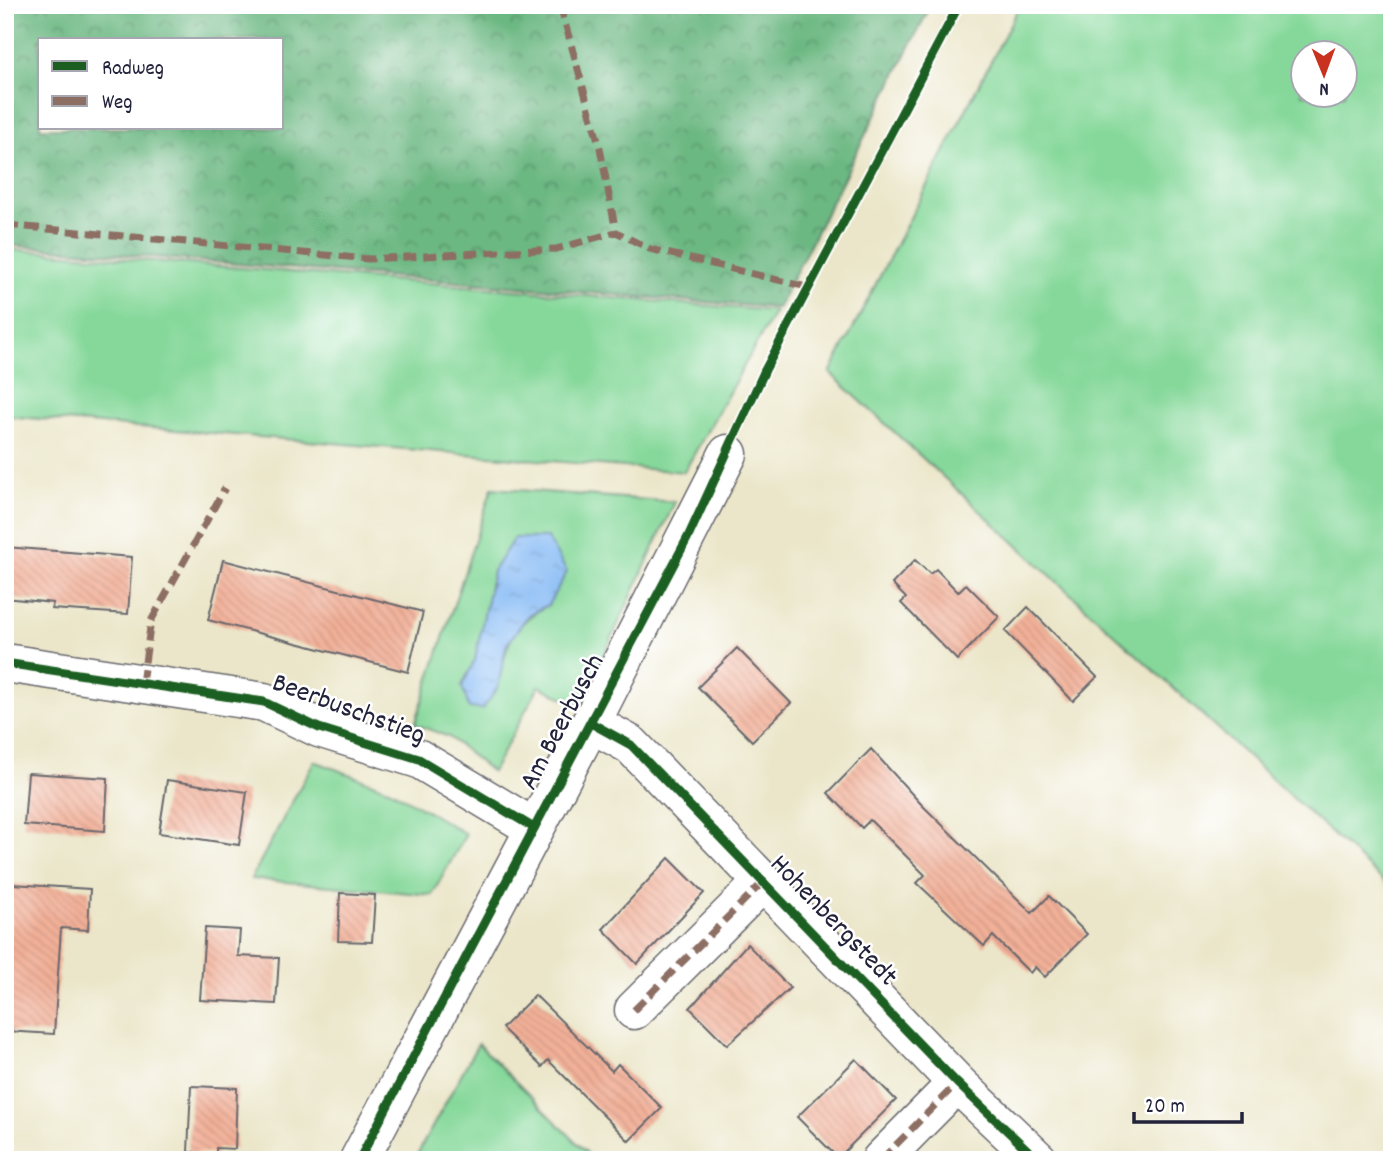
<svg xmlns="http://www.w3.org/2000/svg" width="1397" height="1165" viewBox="0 0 1397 1165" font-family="Dekko,sans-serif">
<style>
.green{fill:#85d89a;stroke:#547d6a;stroke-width:2;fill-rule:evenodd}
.forest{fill:url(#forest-crowns);stroke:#476d5e;stroke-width:2;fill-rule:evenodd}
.water{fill:url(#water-ripples);stroke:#546e98;stroke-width:2}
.building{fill:url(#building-back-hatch)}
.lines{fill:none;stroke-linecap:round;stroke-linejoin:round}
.minor-casing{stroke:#68676d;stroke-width:41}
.minor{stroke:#fff;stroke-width:38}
.quiet{stroke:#8d6e63;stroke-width:7;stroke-dasharray:14 7;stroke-linecap:butt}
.cycleway-casing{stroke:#fff;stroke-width:13}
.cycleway{stroke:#1b5e20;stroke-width:9}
.labels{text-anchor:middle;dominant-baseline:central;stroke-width:5;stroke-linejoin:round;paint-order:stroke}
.street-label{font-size:28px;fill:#22223b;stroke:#fff}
</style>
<defs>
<pattern id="forest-crowns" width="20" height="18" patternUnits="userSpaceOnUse" patternTransform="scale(1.75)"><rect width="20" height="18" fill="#6cb882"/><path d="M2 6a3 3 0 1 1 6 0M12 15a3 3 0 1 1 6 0" fill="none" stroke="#58956c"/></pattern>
<pattern id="water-ripples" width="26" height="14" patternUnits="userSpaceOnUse" patternTransform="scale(1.75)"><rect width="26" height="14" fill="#87bbf5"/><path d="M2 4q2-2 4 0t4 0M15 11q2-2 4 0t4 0" fill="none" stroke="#74a0d3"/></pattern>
<pattern id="building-back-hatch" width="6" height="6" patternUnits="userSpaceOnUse" patternTransform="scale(1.75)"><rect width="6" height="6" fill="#f2b098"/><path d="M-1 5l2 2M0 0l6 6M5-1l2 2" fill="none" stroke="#cf9784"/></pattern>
</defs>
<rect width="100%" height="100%" fill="#fff"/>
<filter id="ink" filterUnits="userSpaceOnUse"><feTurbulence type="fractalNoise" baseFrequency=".0143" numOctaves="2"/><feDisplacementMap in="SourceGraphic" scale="14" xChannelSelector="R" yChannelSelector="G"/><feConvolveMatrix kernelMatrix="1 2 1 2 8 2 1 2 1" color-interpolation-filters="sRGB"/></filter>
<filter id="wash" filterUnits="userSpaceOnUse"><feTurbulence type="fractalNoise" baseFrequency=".00686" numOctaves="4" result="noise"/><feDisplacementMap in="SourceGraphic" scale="28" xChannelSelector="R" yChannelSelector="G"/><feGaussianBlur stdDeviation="1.57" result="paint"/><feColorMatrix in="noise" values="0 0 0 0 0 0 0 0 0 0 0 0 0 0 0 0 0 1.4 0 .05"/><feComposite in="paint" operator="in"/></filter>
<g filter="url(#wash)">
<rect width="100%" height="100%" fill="#ebe6c9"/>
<g class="green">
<path d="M1020,5H1392V889L830,373ZM1302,52H1344V94H1302Z"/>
<polygon points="5,249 775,311 684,472 5,416"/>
<path d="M492,488L675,502L580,706L539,686L492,772L449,737L415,724ZM493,571L548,605C511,624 505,647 498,687L462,686L475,660Z"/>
<polygon points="314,761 391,790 466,834 432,895 251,879"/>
<polygon points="478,1044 594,1160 414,1160"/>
</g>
<path class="forest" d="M5,5H931L778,308L5,245ZM40,40H282V128H40Z"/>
<polygon class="water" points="514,538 547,538 567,572 548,605 528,615 506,646 498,687 483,709 469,708 462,686 475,660 493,571"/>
<g id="blocks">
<g class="building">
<polygon points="5,547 132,557 128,614 52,609 53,603 5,598"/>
<polygon points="223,560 423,612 408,672 208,620"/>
<polygon points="915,560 930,574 936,569 958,592 966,584 999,617 957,660 901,603 906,598 892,584"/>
<polygon points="1028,607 1097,677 1073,701 1005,631"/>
<polygon points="737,648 791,703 752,741 698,687"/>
<polygon points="871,749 922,805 1032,913 1049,896 1087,934 1045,977 1035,967 1030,973 993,936 984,946 917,883 925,875 870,820 862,828 828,793"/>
<polygon points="28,773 108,778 105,831 24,825"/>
<polygon points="167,780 247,792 239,845 159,833"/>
<polygon points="669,858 704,893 637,964 603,929"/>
<polygon points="12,884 90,889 88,930 61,928 54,1034 5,1031"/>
<polygon points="340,893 375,895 372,942 338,941"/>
<polygon points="205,928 240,930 238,956 279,958 276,1004 200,1000"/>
<polygon points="747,944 790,988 727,1045 690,1008"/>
<polygon points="535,995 612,1071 618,1064 662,1108 629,1141 548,1060 542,1067 502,1028"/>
<polygon points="856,1059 896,1100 838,1158 797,1117"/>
<polygon points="191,1086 237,1088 235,1149 216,1148 216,1154 188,1152"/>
</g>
</g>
</g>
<g filter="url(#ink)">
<use href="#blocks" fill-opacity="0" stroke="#68676d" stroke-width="2"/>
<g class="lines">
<defs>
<g id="minor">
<polyline points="5,663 264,702 319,728 419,759 534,828"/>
<polyline points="591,723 631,745 957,1083 1038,1160"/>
<polyline points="634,1010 762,883"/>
<polyline points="359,1160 591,723 728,454"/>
<polyline points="881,1160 957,1083"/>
</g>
</defs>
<use href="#minor" class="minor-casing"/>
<use href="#minor" class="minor"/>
<g class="quiet">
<polyline points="560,5 600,148 616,232"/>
<polyline points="5,225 368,259 556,249 616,232 650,249 811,288"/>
<polyline points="142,683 151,621 225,488"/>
<polyline points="634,1010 762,883"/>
<polyline points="881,1160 957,1083"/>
</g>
<defs>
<g id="cycleway">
<polyline points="5,663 264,702 319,728 419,759 534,828"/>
<polyline points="591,723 631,745 957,1083 1038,1160"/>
<polyline points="359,1160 689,535 765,370 959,5"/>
</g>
</defs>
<use href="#cycleway" class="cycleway-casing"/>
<use href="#cycleway" class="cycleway"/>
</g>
</g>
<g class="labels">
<g class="street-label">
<text transform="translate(348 711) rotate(20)">Beerbuschstieg</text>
<text transform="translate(564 723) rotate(-62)">Am Beerbusch</text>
<text transform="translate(832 922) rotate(46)">Hohenbergstedt</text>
</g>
</g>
<rect width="1397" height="1165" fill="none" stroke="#fff" stroke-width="28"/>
<rect x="38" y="38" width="245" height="91" fill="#ffffff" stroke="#a7a7b1" stroke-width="2"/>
<rect x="52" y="61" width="35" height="10" fill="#1b5e20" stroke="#a7a7b1" stroke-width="2"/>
<text x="102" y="74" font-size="21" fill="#22223b">Radweg</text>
<rect x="52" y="96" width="35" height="10" fill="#8d6e63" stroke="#a7a7b1" stroke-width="2"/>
<text x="102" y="108" font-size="21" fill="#22223b">Weg</text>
<g transform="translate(1324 74) rotate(179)"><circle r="33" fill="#ffffff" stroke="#a7a7b1" stroke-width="2"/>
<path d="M0-5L12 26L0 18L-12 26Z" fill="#c8321e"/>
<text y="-10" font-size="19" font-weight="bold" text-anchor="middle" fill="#22223b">N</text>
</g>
<path d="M1134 1112v10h108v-10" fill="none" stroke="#22223b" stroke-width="3.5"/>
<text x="1145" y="1112" font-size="21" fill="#22223b" stroke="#ffffff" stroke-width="5" paint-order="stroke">20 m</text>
</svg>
